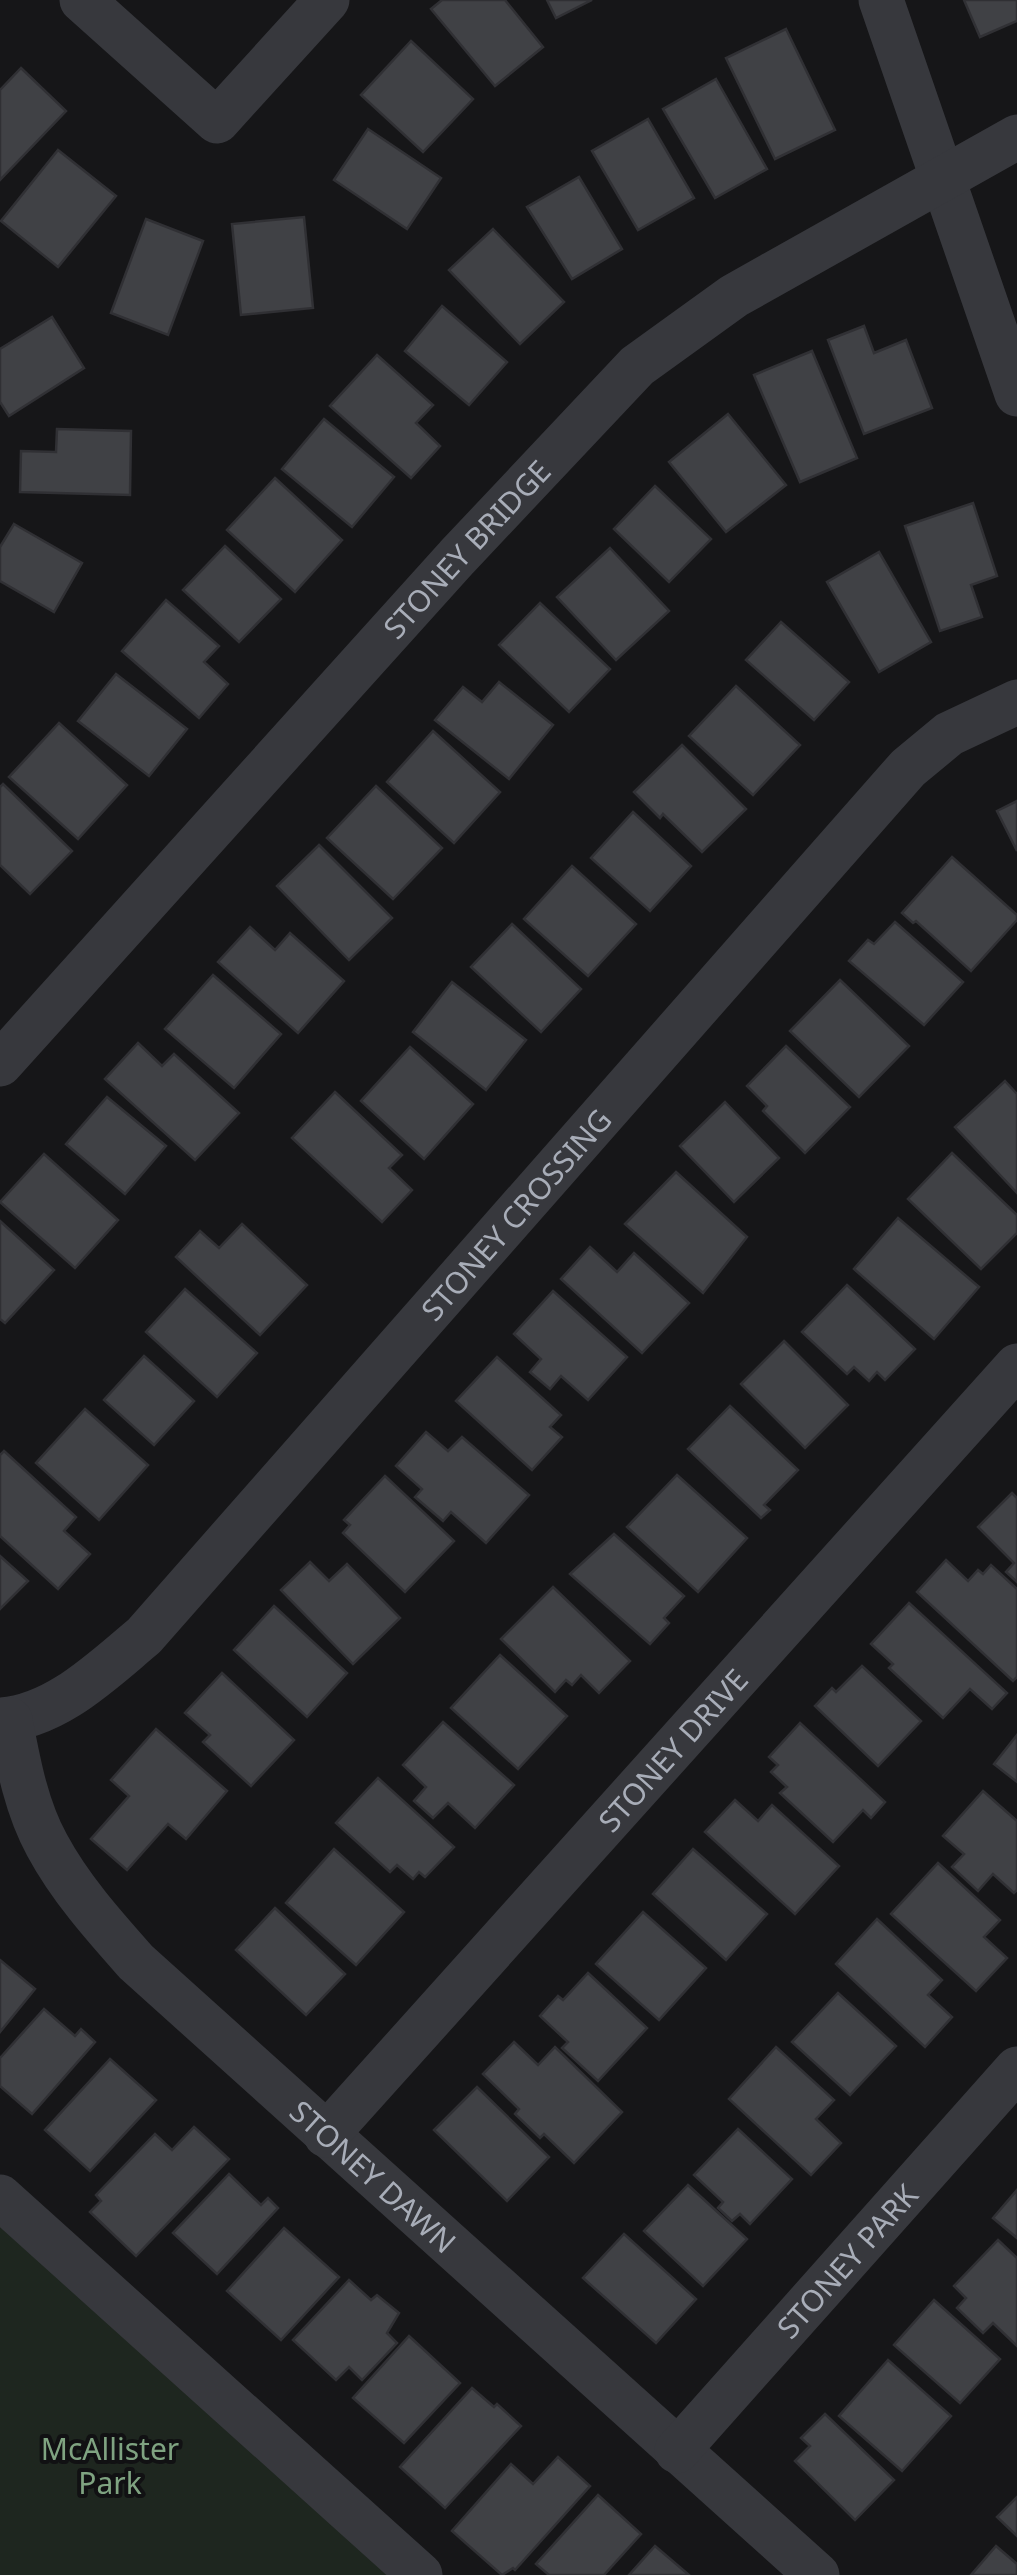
<svg xmlns="http://www.w3.org/2000/svg" width="1017" height="2575" viewBox="0 0 1017 2575" font-family="'Noto Sans',sans-serif">
<style>
.green{fill:#1e261f}
.building{fill:#404145;stroke:#303034;stroke-width:2.5}
.lines{fill:none;stroke-linecap:round;stroke-linejoin:round}
.minor{stroke:#37383d;stroke-width:45}
.labels{text-anchor:middle;dominant-baseline:central;stroke-width:8;stroke-linejoin:round;paint-order:stroke}
.street-label{font-size:30px;fill:#a8adb8;stroke:#111113}
.park-label{font-size:30px;fill:#7fa381;stroke:#111113}
</style>
<rect width="100%" height="100%" fill="#161618"/>
<polygon class="green" points="0,2217 395,2575 0,2575"/>
<g class="building">
<polygon points="442,0 505,0 543,47 495,86 431,9"/>
<polygon points="547,0 592,0 556,18"/>
<polygon points="964,0 1017,0 1017,21 980,37"/>
<polygon points="786,29 835,130 775,159 726,58"/>
<polygon points="411,41 473,99 423,152 361,95"/>
<polygon points="21,68 66,111 0,180 0,90"/>
<polygon points="716,79 767,169 715,198 663,109"/>
<polygon points="648,119 694,198 638,230 592,151"/>
<polygon points="368,129 441,178 407,229 334,180"/>
<polygon points="58,150 116,196 58,267 1,221"/>
<polygon points="579,177 622,249 572,279 527,207"/>
<polygon points="304,217 313,308 241,315 232,224"/>
<polygon points="146,219 203,241 168,335 111,313"/>
<polygon points="493,229 564,302 520,344 449,270"/>
<polygon points="442,306 507,362 469,405 405,351"/>
<polygon points="52,317 84,368 9,416 0,402 0,349"/>
<polygon points="864,326 874,353 906,340 932,408 864,434 828,340"/>
<polygon points="812,351 857,458 800,482 754,375"/>
<polygon points="377,355 433,405 416,423 440,446 411,478 330,406"/>
<polygon points="728,414 786,485 726,532 669,462"/>
<polygon points="324,419 394,477 352,527 282,469"/>
<polygon points="57,429 131,431 130,495 20,492 21,451 56,452"/>
<polygon points="275,478 342,540 295,592 227,530"/>
<polygon points="655,486 711,539 669,582 614,529"/>
<polygon points="973,503 997,576 971,585 982,617 940,631 905,526"/>
<polygon points="14,524 82,563 54,612 0,581 0,547"/>
<polygon points="225,546 281,599 239,642 183,590"/>
<polygon points="610,548 669,611 616,660 557,597"/>
<polygon points="879,552 931,642 879,672 827,582"/>
<polygon points="166,600 219,646 204,662 228,684 199,718 122,651"/>
<polygon points="540,603 610,669 569,712 499,645"/>
<polygon points="781,622 849,682 814,720 746,660"/>
<polygon points="116,674 187,729 149,776 78,721"/>
<polygon points="499,682 553,725 509,779 435,720 463,687 482,702"/>
<polygon points="736,686 800,745 753,795 689,736"/>
<polygon points="59,723 127,785 78,839 9,777"/>
<polygon points="433,731 500,792 454,843 387,782"/>
<polygon points="682,745 746,809 702,852 663,814 660,818 634,792"/>
<polygon points="3,784 72,851 30,894 0,865 0,787"/>
<polygon points="376,786 442,848 393,899 327,838"/>
<polygon points="1017,801 1017,851 997,811"/>
<polygon points="633,812 691,866 650,911 591,858"/>
<polygon points="319,845 392,918 349,960 277,886"/>
<polygon points="952,857 1017,915 1017,920 971,971 916,921 913,923 902,913"/>
<polygon points="572,866 636,924 588,976 524,919"/>
<polygon points="895,922 963,982 924,1025 849,961 868,940 874,944"/>
<polygon points="512,924 581,989 541,1032 471,967"/>
<polygon points="250,927 275,950 290,933 344,981 298,1033 218,962"/>
<polygon points="213,975 281,1034 234,1088 165,1029"/>
<polygon points="840,980 909,1046 859,1097 790,1031"/>
<polygon points="452,982 526,1040 486,1090 413,1032"/>
<polygon points="138,1043 162,1066 174,1054 239,1113 195,1160 105,1079"/>
<polygon points="786,1046 850,1107 805,1153 763,1111 767,1106 747,1086"/>
<polygon points="410,1047 473,1104 424,1159 361,1101"/>
<polygon points="1005,1081 1017,1094 1017,1193 955,1127"/>
<polygon points="335,1092 402,1155 389,1168 412,1190 382,1222 292,1138"/>
<polygon points="107,1097 166,1146 125,1194 66,1144"/>
<polygon points="725,1102 779,1158 734,1202 680,1146"/>
<polygon points="952,1153 1017,1215 1017,1233 981,1269 908,1199"/>
<polygon points="44,1154 118,1220 75,1268 0,1202"/>
<polygon points="676,1172 747,1237 703,1293 625,1224"/>
<polygon points="898,1218 979,1287 934,1339 854,1269"/>
<polygon points="0,1221 54,1270 5,1323 0,1319"/>
<polygon points="242,1224 307,1285 260,1335 176,1257 200,1231 219,1248"/>
<polygon points="590,1247 617,1272 634,1253 689,1303 642,1353 561,1279"/>
<polygon points="847,1285 915,1349 885,1380 877,1372 869,1381 854,1367 847,1374 802,1332"/>
<polygon points="185,1289 257,1353 217,1397 146,1332"/>
<polygon points="553,1291 627,1357 588,1400 561,1376 550,1389 530,1372 541,1359 514,1334"/>
<polygon points="784,1341 848,1405 805,1448 741,1384"/>
<polygon points="144,1356 194,1401 154,1445 104,1400"/>
<polygon points="497,1357 561,1415 550,1427 562,1437 532,1470 456,1401"/>
<polygon points="730,1406 798,1470 764,1505 770,1510 761,1518 688,1449"/>
<polygon points="85,1409 148,1465 99,1520 36,1463"/>
<polygon points="426,1432 448,1451 462,1437 529,1495 486,1543 451,1512 443,1521 415,1497 422,1489 396,1466"/>
<polygon points="4,1451 76,1517 64,1531 90,1554 58,1589 0,1536 0,1455"/>
<polygon points="677,1475 747,1538 698,1592 627,1527"/>
<polygon points="385,1476 454,1541 405,1592 343,1533 350,1525 344,1520"/>
<polygon points="1012,1493 1017,1498 1017,1582 1006,1572 1014,1563 978,1527"/>
<polygon points="614,1534 684,1596 664,1618 669,1623 650,1644 570,1574"/>
<polygon points="0,1556 28,1581 0,1609"/>
<polygon points="946,1560 968,1581 978,1570 983,1574 991,1565 1017,1589 1017,1677 1013,1681 917,1592"/>
<polygon points="310,1562 329,1581 347,1564 400,1618 353,1664 281,1590"/>
<polygon points="553,1587 630,1661 599,1693 581,1675 572,1685 566,1680 555,1692 501,1639"/>
<polygon points="909,1603 1007,1693 992,1709 970,1689 943,1718 889,1668 893,1664 871,1644"/>
<polygon points="274,1606 347,1673 307,1717 234,1650"/>
<polygon points="500,1655 567,1716 518,1769 451,1708"/>
<polygon points="862,1666 921,1721 878,1766 815,1706 832,1688 836,1692"/>
<polygon points="222,1673 294,1740 251,1786 203,1742 210,1735 185,1713"/>
<polygon points="443,1722 514,1785 475,1828 448,1803 433,1818 414,1801 426,1787 403,1765"/>
<polygon points="800,1723 885,1802 871,1818 863,1810 833,1842 780,1793 787,1787 771,1772 778,1765 769,1757"/>
<polygon points="156,1729 227,1791 186,1839 168,1824 127,1870 91,1839 129,1796 111,1780"/>
<polygon points="1017,1735 1017,1782 994,1764"/>
<polygon points="378,1778 454,1847 425,1877 419,1872 413,1879 397,1865 390,1872 336,1823"/>
<polygon points="983,1791 1017,1821 1017,1890 1014,1893 993,1874 978,1891 952,1867 964,1854 943,1836"/>
<polygon points="735,1800 758,1821 772,1805 839,1866 795,1914 705,1832"/>
<polygon points="334,1849 404,1912 356,1965 286,1903"/>
<polygon points="693,1849 767,1914 726,1960 653,1894"/>
<polygon points="938,1863 1000,1920 984,1937 1007,1958 976,1991 891,1914"/>
<polygon points="275,1908 345,1974 306,2015 236,1950"/>
<polygon points="643,1912 706,1968 659,2020 596,1964"/>
<polygon points="877,1919 942,1980 928,1995 952,2017 925,2047 836,1964"/>
<polygon points="0,1960 35,1989 0,2032"/>
<polygon points="588,1973 647,2028 598,2081 562,2048 568,2042 540,2016 558,1996 563,2000"/>
<polygon points="838,1993 896,2046 850,2095 792,2042"/>
<polygon points="44,2009 75,2036 81,2029 95,2042 32,2114 0,2086 0,2058"/>
<polygon points="514,2042 538,2065 555,2047 622,2112 574,2163 544,2134 540,2138 515,2114 519,2109 483,2074"/>
<polygon points="776,2047 834,2100 816,2119 841,2143 811,2175 729,2099"/>
<polygon points="110,2059 156,2100 90,2171 45,2130"/>
<polygon points="477,2087 549,2157 507,2201 434,2130"/>
<polygon points="194,2127 229,2159 136,2256 90,2212 101,2201 96,2195 155,2134 172,2150"/>
<polygon points="738,2129 792,2179 750,2224 740,2214 732,2221 718,2208 723,2202 694,2175"/>
<polygon points="229,2174 261,2205 268,2198 278,2208 217,2274 173,2233"/>
<polygon points="688,2185 747,2239 703,2286 644,2231"/>
<polygon points="1017,2190 1017,2238 993,2218"/>
<polygon points="284,2228 339,2277 281,2340 227,2291"/>
<polygon points="624,2234 696,2299 656,2343 583,2278"/>
<polygon points="998,2240 1017,2258 1017,2346 993,2323 983,2333 957,2308 966,2298 954,2286"/>
<polygon points="349,2280 371,2300 377,2295 399,2313 387,2333 397,2343 362,2380 349,2367 336,2380 293,2340"/>
<polygon points="934,2300 1000,2359 960,2403 894,2345"/>
<polygon points="409,2336 460,2383 404,2443 353,2398"/>
<polygon points="888,2360 951,2416 902,2471 839,2416"/>
<polygon points="472,2388 494,2407 497,2404 521,2426 445,2508 400,2467"/>
<polygon points="825,2414 894,2480 855,2520 795,2461 810,2446 801,2438"/>
<polygon points="558,2457 590,2486 515,2570 513,2568 502,2575 452,2531 511,2464 533,2484"/>
<polygon points="598,2495 641,2534 604,2575 549,2575 536,2564"/>
<polygon points="1017,2497 1017,2536 997,2517"/>
<polygon points="655,2546 689,2575 629,2575"/>
<polygon points="996,2546 1017,2564 1017,2575 971,2575"/>
</g>
<g class="lines">
<g class="minor">
<polyline points="82,0 217,121 327,0"/>
<polyline points="881,0 1017,394"/>
<path id="s1" d="M0,1064L457,557L637,366L734,296L1017,137"/>
<path id="s2" d="M0,1720C56,1717 103,1670 144,1636L908,768L949,734L1017,702"/>
<path id="s3" d="M10,1720C18,1762 26,1807 47,1845C70,1888 104,1926 136,1962L817,2575"/>
<path id="s4" d="M326,2135L1017,1366"/>
<polyline points="0,2197 420,2575"/>
<path id="s5" d="M677,2451L1017,2069"/>
</g>
</g>
<g class="labels">
<g class="street-label">
<text stroke="none"><textPath href="#s1" startOffset="695">STONEY BRIDGE</textPath></text>
<text stroke="none"><textPath href="#s2" startOffset="732">STONEY CROSSING</textPath></text>
<text stroke="none"><textPath href="#s4" startOffset="518">STONEY DRIVE</textPath></text>
<text stroke="none"><textPath href="#s3" startOffset="598">STONEY DAWN</textPath></text>
<text stroke="none"><textPath href="#s5" startOffset="255">STONEY PARK</textPath></text>
</g>
<g class="park-label">
<text x="110" y="2448">McAllister<tspan x="110" dy="34">Park</tspan></text>
</g>
</g>
</svg>
